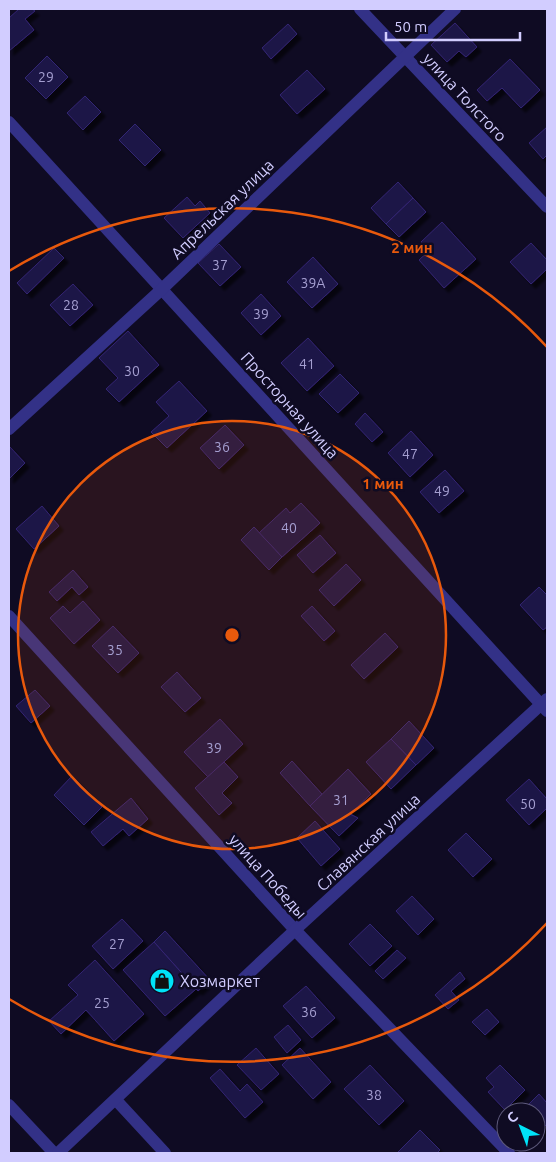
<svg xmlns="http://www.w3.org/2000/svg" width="556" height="1162" viewBox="0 0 556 1162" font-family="Ubuntu,sans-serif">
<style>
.building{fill:#1e1546;stroke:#332574;filter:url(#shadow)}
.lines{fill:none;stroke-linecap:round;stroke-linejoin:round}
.street{stroke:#333187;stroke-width:12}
.ring{fill:none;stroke:#e8590c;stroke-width:2.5}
.labels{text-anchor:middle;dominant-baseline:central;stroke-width:5;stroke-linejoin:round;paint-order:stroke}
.number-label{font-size:14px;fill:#a59fd1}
.street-label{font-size:16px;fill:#d2cdff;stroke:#0f0b23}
.poi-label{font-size:16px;fill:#d2cdff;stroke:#0f0b23;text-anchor:start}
.centre{fill:#e8590c;stroke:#0f0b23;stroke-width:2.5}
.ring-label{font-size:15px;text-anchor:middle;font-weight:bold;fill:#e8590c;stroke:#0f0b23;stroke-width:5;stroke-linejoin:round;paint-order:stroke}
</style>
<defs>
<filter id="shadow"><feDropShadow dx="4.5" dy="4.5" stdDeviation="1" flood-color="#0009"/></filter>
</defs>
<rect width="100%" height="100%" fill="#0f0b23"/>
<g class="building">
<polygon points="19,9 32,9 35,11 25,19 34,30 9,51 9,18"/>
<polygon points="455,23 477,47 466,57 459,51 447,62 431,45"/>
<polygon points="288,24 297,34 271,59 262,48"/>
<polygon points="47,56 68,77 46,99 25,78"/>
<polygon points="510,59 540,90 521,108 502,88 487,101 477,90"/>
<polygon points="307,70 325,89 297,114 280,95"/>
<polygon points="85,96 101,112 83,130 67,113"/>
<polygon points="135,124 161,150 145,166 119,140"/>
<polygon points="547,127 547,155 543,159 529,143"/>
<polygon points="398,182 413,198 386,224 371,208"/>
<polygon points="187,197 195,206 200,201 210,213 183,238 164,218"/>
<polygon points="413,198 426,212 399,237 386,224"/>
<polygon points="442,222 476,259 444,288 419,260 430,250 421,242"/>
<polygon points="531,243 547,260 547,269 531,284 510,262"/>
<polygon points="219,244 241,267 220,286 198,263"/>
<polygon points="54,248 64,258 27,294 17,283"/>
<polygon points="313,257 338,284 312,308 287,282"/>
<polygon points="73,284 93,305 70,326 50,305"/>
<polygon points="261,294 281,316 261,335 241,313"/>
<polygon points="128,331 159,365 119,402 106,389 118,378 99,358"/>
<polygon points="308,338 334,366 307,391 281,363"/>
<polygon points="340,374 359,393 338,413 319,394"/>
<polygon points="179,381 207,411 167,448 151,432 169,416 156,402"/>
<polygon points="365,413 383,432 372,442 355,424"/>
<polygon points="225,425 244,445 219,469 200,448"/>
<polygon points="411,431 433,455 410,477 388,453"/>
<polygon points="9,446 25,463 9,479"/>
<polygon points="445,470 464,491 439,513 420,492"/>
<polygon points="301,503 320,523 282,557 259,533 286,508 290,513"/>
<polygon points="42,506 59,526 34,549 16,529"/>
<polygon points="254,527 282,557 269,570 241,540"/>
<polygon points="320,535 336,553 313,573 297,555"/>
<polygon points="346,564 361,580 334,606 319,590"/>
<polygon points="73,570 88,587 79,595 72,587 57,601 49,592"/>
<polygon points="539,587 547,595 547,627 543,630 520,605"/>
<polygon points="83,601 100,620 74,644 50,618 63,606 70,613"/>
<polygon points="312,606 335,631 324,641 301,616"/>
<polygon points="113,626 139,653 118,673 92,646"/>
<polygon points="385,633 398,647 364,679 351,665"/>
<polygon points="177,672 201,698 185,712 161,687"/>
<polygon points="35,690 50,706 31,723 16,706"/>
<polygon points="220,719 243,744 208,777 184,752"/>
<polygon points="409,721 434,748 416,765 391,739"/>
<polygon points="391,739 416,765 391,789 366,762"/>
<polygon points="292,761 322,794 310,806 280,773"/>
<polygon points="224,762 238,777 222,793 232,803 219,815 195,788"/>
<polygon points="348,769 371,794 350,814 358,818 339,836 310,806"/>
<polygon points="72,776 102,807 84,825 54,795"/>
<polygon points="529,779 547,799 547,808 529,825 506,800"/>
<polygon points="131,798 148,819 129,836 123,829 103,846 91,832"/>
<polygon points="315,821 340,849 321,866 297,838"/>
<polygon points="466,833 492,859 473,877 448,850"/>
<polygon points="412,896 434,919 418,935 396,911"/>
<polygon points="122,919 143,941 113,969 92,946"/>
<polygon points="370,924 392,946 370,966 349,944"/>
<polygon points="165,931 210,980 198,991 154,942"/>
<polygon points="154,942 196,989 165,1016 123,970"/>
<polygon points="397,950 406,958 383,979 375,971"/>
<polygon points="95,960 144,1014 114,1041 86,1010 61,1034 49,1021 78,995 68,985"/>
<polygon points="460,972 465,979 451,991 459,1000 448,1009 435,995"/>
<polygon points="306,986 335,1018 312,1038 283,1006"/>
<polygon points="487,1009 499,1022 485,1035 472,1022"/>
<polygon points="288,1025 301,1040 287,1053 274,1037"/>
<polygon points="256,1048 279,1074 261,1090 237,1065"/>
<polygon points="300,1048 331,1082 313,1099 282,1065"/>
<polygon points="370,1065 404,1101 379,1125 344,1089"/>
<polygon points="500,1065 525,1090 505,1110 488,1092 494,1087 486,1078"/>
<polygon points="220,1069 240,1091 247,1084 263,1102 245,1118 210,1078"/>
<polygon points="539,1094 547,1103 547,1124 536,1135 536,1112 521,1112"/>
<polygon points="420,1130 440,1150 437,1153 400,1153 398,1152"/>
</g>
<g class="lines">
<g class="street">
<polyline points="360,9 547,207"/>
<polyline points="9,122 547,711"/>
<polyline points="9,429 162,289 455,9"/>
<polyline points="9,616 295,930 509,1153"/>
<polyline points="116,1100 165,1153"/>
<polyline points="9,1105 54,1153"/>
<polyline points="58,1153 295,930 547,699"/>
</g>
</g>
<circle cx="232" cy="635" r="214" fill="#e8590c" fill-opacity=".12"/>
<g class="ring">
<circle cx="232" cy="635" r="214"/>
<path d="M547 923A427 427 0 0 1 9 999M9 271A427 427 0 0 1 547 347"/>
</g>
<defs>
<symbol id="shop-disc" viewBox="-11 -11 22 22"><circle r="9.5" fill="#00e3f8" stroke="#0f0b23"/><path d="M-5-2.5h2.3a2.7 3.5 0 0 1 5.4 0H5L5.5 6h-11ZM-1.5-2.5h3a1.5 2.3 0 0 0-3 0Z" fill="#111"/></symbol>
</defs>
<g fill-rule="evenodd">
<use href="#shop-disc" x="148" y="967" width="28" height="28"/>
</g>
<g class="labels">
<g class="number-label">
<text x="46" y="77">29</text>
<text x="220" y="265">37</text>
<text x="313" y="283">39А</text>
<text x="71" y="305">28</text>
<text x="261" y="314">39</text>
<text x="307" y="364">41</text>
<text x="132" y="371">30</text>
<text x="222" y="447">36</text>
<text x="410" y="454">47</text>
<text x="442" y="491">49</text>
<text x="289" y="528">40</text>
<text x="115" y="650">35</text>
<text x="214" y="748">39</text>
<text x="341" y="800">31</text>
<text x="528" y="804">50</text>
<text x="117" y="944">27</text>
<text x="102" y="1003">25</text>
<text x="309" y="1012">36</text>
<text x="374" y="1095">38</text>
</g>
<g class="street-label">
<text transform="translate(465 97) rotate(47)">улица Толстого</text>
<text transform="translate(222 209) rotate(-44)">Апрельская улица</text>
<text transform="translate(290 405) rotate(48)">Просторная улица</text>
<text transform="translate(368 842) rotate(-43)">Славянская улица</text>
<text transform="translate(268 876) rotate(48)">улица Победы</text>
</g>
<g class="poi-label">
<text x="180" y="981">Хозмаркет</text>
</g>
</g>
<circle cx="232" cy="635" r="8" class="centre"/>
<g class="ring-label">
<text x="412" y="253">2 мин</text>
<text x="383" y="489">1 мин</text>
</g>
<rect width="556" height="1162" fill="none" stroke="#d2cdff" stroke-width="20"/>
<g transform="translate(521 1127) rotate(318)"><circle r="24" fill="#0f0b23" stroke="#5d597b"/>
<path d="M0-4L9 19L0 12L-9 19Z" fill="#00e3f8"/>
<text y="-8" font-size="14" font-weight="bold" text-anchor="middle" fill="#d2cdff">С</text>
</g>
<path d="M386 32v8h134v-8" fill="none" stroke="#d2cdff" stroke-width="2.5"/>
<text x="394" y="32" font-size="15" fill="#d2cdff" stroke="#0f0b23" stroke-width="4" paint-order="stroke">50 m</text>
</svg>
